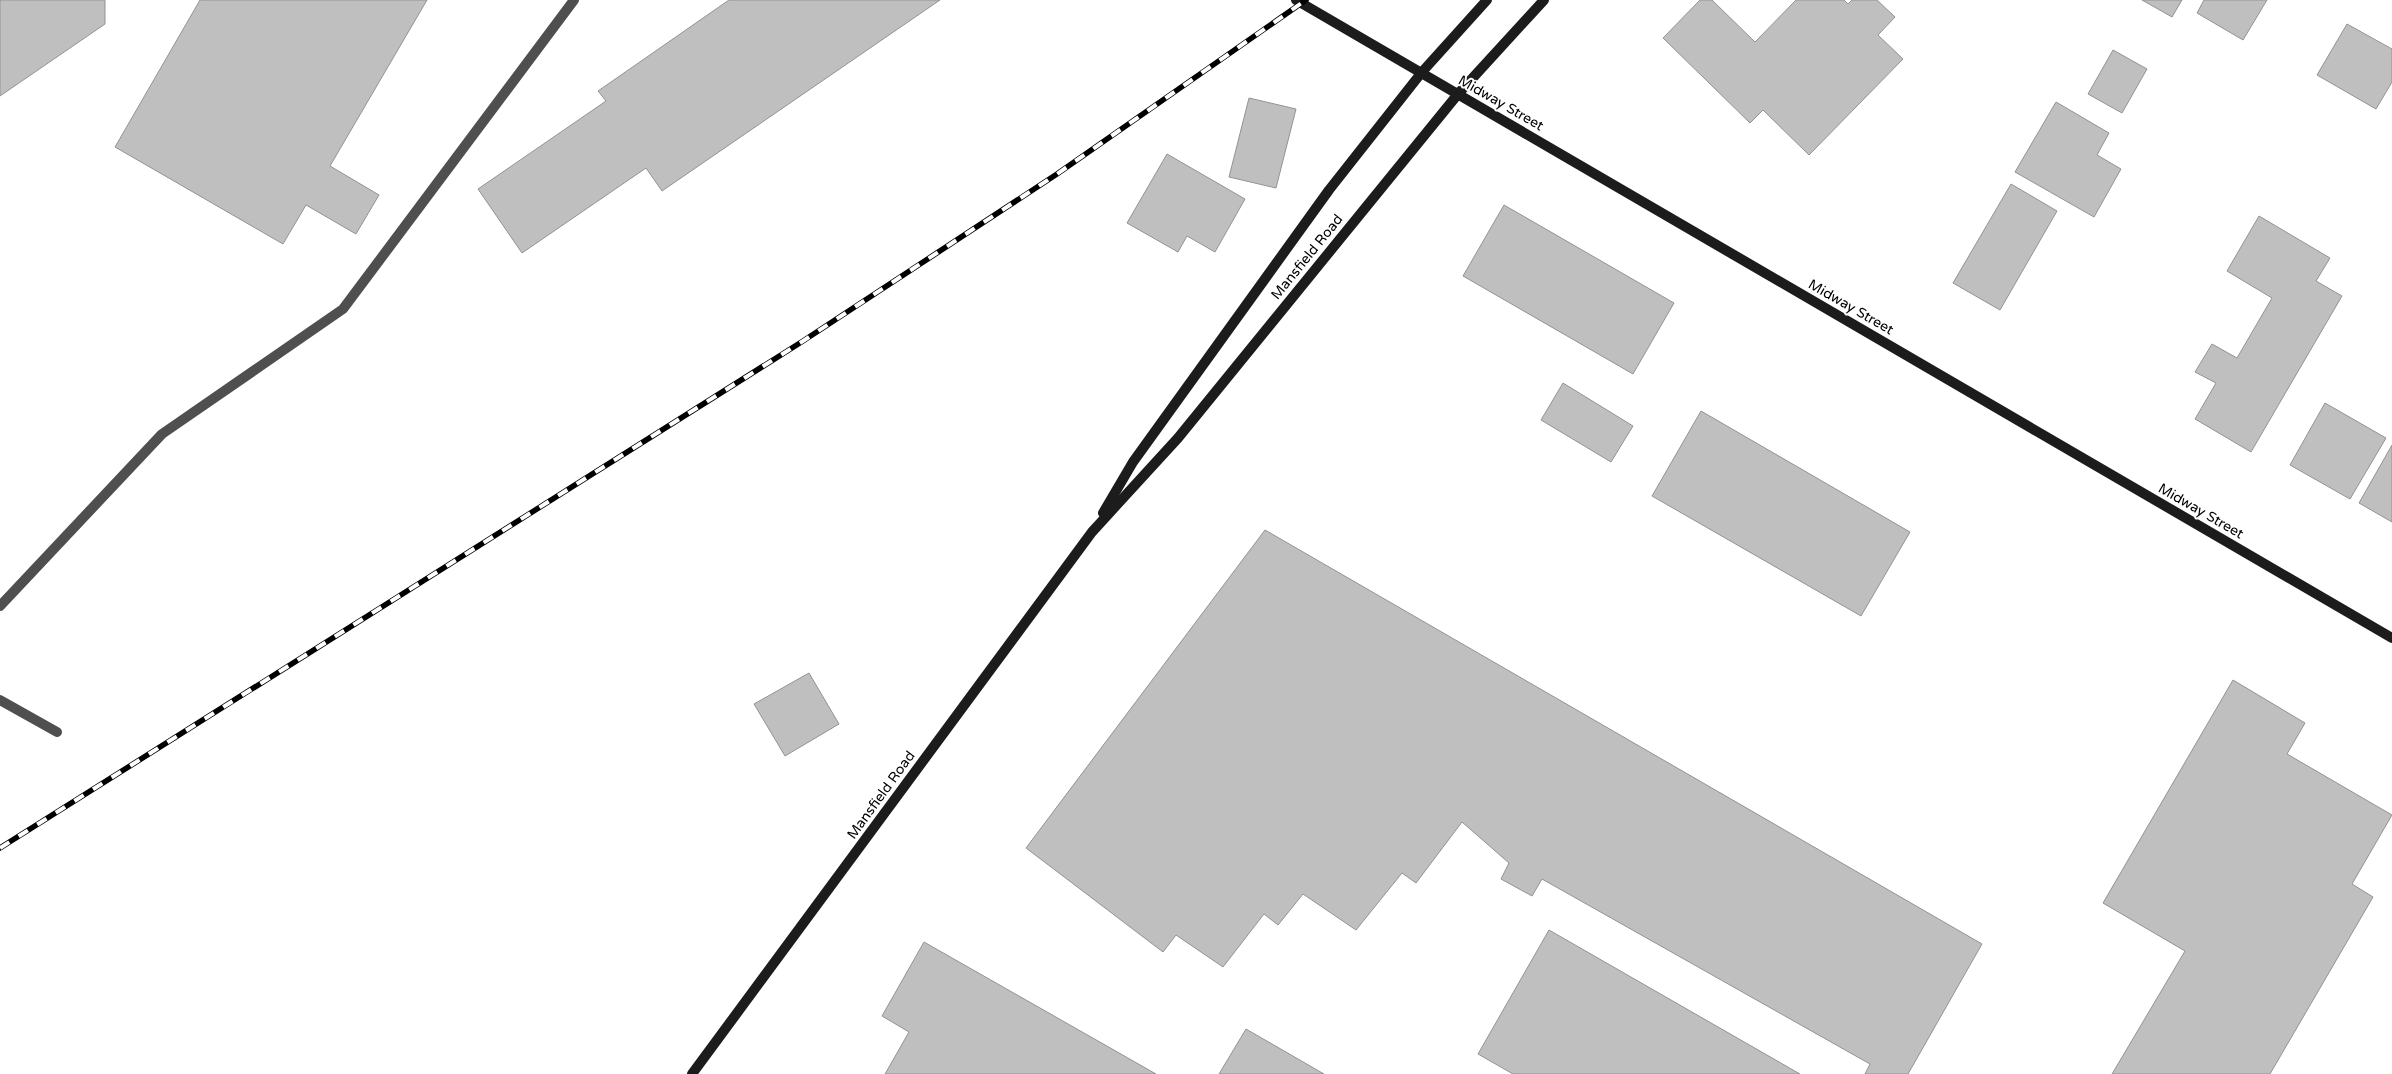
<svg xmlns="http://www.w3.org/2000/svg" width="2392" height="1074" viewBox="0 0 2392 1074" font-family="'Varela Round',sans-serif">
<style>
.building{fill:#bfbfbf;stroke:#939393}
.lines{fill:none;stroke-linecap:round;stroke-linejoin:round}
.lane{stroke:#4f4f4f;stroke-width:10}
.street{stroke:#4f4f4f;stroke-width:10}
.secondary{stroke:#1c1c1c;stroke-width:10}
.rail-casing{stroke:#000;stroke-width:5.5}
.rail{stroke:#fff;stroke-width:4;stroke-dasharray:11;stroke-linecap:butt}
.labels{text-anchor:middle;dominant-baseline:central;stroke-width:4;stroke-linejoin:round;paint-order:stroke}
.street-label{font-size:14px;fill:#000;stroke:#fff}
</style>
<rect width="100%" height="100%" fill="#fff"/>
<g class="building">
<polygon points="0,0 105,0 105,24 0,96"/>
<polygon points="200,0 427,0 330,166 379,195 356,234 306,205 283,244 115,147"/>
<polygon points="729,0 940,0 662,191 646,168 522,253 478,189 606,101 598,91"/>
<polygon points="1700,0 1712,0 1755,42 1796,0 1844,0 1848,4 1852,0 1877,0 1895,17 1878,35 1903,59 1809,155 1763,110 1750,123 1663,38"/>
<polygon points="2142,0 2182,0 2172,17"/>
<polygon points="2204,0 2267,0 2243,40 2197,13"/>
<polygon points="2347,24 2392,49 2392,82 2376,109 2317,75"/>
<polygon points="2113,50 2147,69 2122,113 2088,94"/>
<polygon points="1249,98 1296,109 1276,188 1229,177"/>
<polygon points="2056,102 2109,133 2097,155 2121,169 2094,217 2015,172"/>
<polygon points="1167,154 1245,199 1215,252 1187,236 1178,252 1127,223"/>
<polygon points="2011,184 2057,211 2000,310 1953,283"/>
<polygon points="1504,205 1674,303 1633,374 1463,276"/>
<polygon points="2259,216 2330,258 2316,281 2342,296 2251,452 2195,419 2216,383 2195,372 2212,344 2237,358 2272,298 2227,271"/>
<polygon points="1563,383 1633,426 1611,462 1541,420"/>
<polygon points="2325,403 2386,438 2350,499 2290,465"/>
<polygon points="1701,411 1910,532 1861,616 1652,496"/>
<polygon points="2392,445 2392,522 2359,503"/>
<polygon points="1265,530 1982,944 1908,1074 1865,1074 1870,1064 1542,879 1532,896 1501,879 1509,863 1462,822 1416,883 1402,873 1356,930 1303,894 1278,925 1264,914 1223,967 1176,935 1163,952 1026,848"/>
<polygon points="809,673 839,724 785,756 754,704"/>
<polygon points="2233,680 2305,723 2287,754 2392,815 2352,884 2373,897 2270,1074 2112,1074 2185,951 2103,903"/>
<polygon points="1549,930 1800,1074 1513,1074 1478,1054"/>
<polygon points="924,942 1156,1074 885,1074 909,1032 882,1016"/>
<polygon points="1246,1029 1324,1074 1219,1074"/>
</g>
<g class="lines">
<polyline class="lane" points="0,606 162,434 343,309 574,0"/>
<polyline class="street" points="0,700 57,732"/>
<g class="secondary">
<polyline points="1296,0 2392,638"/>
<polyline points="1103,513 1133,462 1329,190 1422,72 1487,0"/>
<polyline points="692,1074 1092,532 1178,438 1458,94 1544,0"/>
</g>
<defs>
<polyline id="rail" points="0,848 803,341 1057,174 1306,0"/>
</defs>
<use href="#rail" class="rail-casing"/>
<use href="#rail" class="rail"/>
</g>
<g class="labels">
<g class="street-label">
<text transform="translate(1501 103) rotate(30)">Midway Street</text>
<text transform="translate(1307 257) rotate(-51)">Mansfield Road</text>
<text transform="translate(1851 307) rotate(30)">Midway Street</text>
<text transform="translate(2201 511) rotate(30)">Midway Street</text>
<text transform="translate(881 795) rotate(-54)">Mansfield Road</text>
</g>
</g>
</svg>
